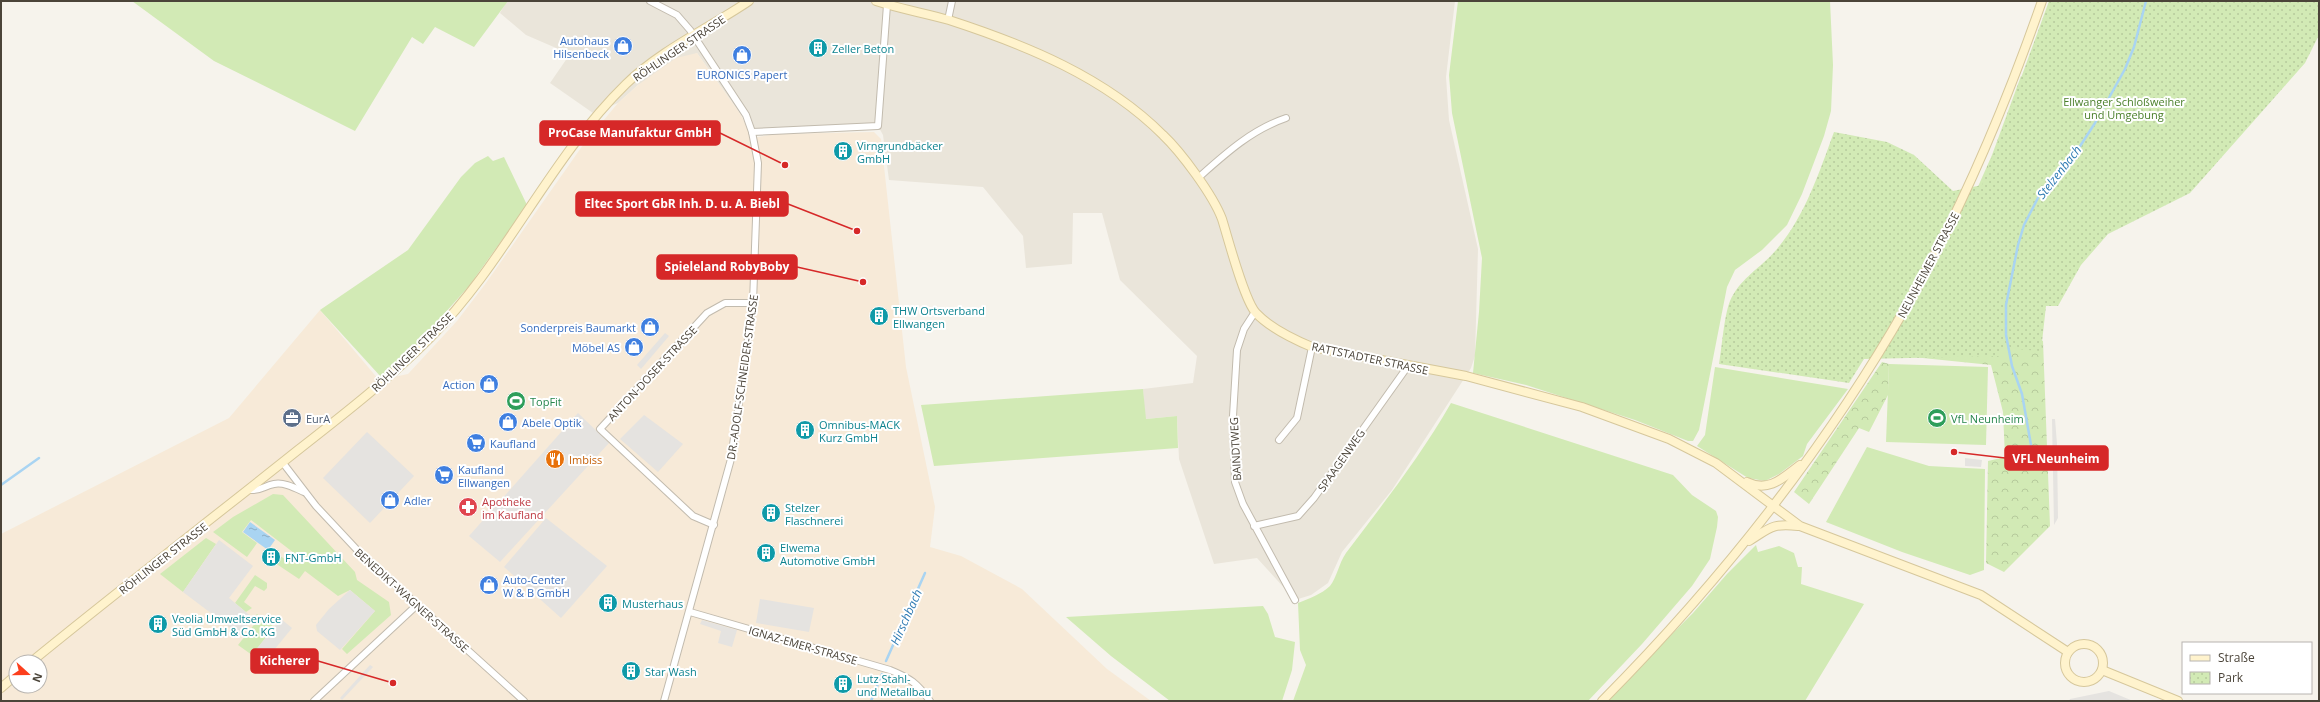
<svg xmlns="http://www.w3.org/2000/svg" width="2320" height="702" viewBox="0 0 2320 702" font-family="'Open Sans',sans-serif">
<style>
.residential{fill:#eae5da}
.commercial{fill:#f7ead8;fill-rule:evenodd}
.grass{fill:#d2eab5}
.forest{fill:url(#forest-crowns)}
.park{fill:url(#park-dots)}
.parking{fill:#e5e3e0}
.water{fill:url(#water-ripples)}
.lines{fill:none;stroke-linecap:round;stroke-linejoin:round}
.stream{stroke:#a9d4f2;stroke-width:2.5}
.street-casing{stroke:#c2bbae;stroke-width:8}
.secondary-casing{stroke:#d6c79b;stroke-width:10}
.street{stroke:#fff;stroke-width:6}
.secondary{stroke:#fff3cd;stroke-width:8}
.labels{text-anchor:middle;dominant-baseline:central;stroke-width:4;stroke-linejoin:round;paint-order:stroke}
.shop-label{font-size:11px;fill:#366cbe;stroke:#fff;text-anchor:start}
.street-label{font-size:11px;fill:#4b4439;stroke:#fff}
.culture-label{font-size:11px;fill:#0d838f;stroke:#fff;text-anchor:start}
.park-label{font-size:11px;fill:#4a7f2a;stroke:#fff}
.leisure-label{font-size:11px;fill:#27864d;stroke:#fff;text-anchor:start}
.service-label{font-size:11px;fill:#4e5e75;stroke:#fff;text-anchor:start}
.food-label{font-size:11px;fill:#c56008;stroke:#fff;text-anchor:start}
.health-label{font-size:11px;fill:#be3a42;stroke:#fff;text-anchor:start}
.water-label{font-size:12px;font-style:italic;fill:#2e7ab2;stroke:#fff}
.leader{fill:none;stroke:#d62828;stroke-width:1.5}
.callout-dot{fill:#d62828;stroke:#fff;stroke-width:1.5}
.callout{fill:#d62828;stroke:#d62828;stroke-width:1.5}
.callout-label{font-size:12px;text-anchor:middle;font-weight:bold;fill:#fff}
</style>
<defs>
<pattern id="forest-crowns" width="20" height="18" patternUnits="userSpaceOnUse"><rect width="20" height="18" fill="#d2eab5"/><path d="M2 6a3 3 0 1 1 6 0M12 15a3 3 0 1 1 6 0" fill="none" stroke="#b6ca9c"/></pattern>
<pattern id="park-dots" width="8" height="8" patternUnits="userSpaceOnUse"><rect width="8" height="8" fill="#d2eab5"/><path d="M2 2h.1M6 6h.1" fill="none" stroke="#b6ca9c" stroke-width="1.8" stroke-linecap="round"/></pattern>
<pattern id="water-ripples" width="26" height="14" patternUnits="userSpaceOnUse"><rect width="26" height="14" fill="#a9d4f2"/><path d="M2 4q2-2 4 0t4 0M15 11q2-2 4 0t4 0" fill="none" stroke="#8caec5"/></pattern>
</defs>
<rect width="100%" height="100%" fill="#f6f3ec"/>
<polygon class="residential" points="507,1 1455,1 1446,77 1449,120 1478,249 1475,356 1471,368 1392,490 1342,552 1328,583 1311,595 1295,600 1257,558 1214,564 1179,459 1177,416 1145,419 1143,389 1193,383 1197,356 1120,280 1102,213 1073,213 1072,264 1026,268 1023,236 983,187 889,180 883,135 878,126 752,132 746,116 741,115 697,53 638,85 618,103 593,113 550,83 570,54 526,35 500,13"/>
<path class="commercial" d="M697,53L741,115L752,138L775,134L874,132L881,139L906,367L935,507L930,547L961,556L1022,589L1107,669L1151,701H1V534L229,418L320,310L379,380L408,374L457,321L486,283L583,145L618,103L638,85L676,58ZM16,662H40V686H16Z"/>
<g class="grass">
<polygon points="132,1 508,1 474,47 435,27 423,44 412,37 355,131 214,61"/>
<polygon points="1458,1 1830,1 1833,65 1831,111 1824,136 1802,194 1787,225 1762,250 1735,270 1727,287 1699,430 1693,441 1688,441 1635,420 1526,385 1473,373 1479,312 1482,258 1452,113 1449,75"/>
<polygon points="488,156 493,161 504,157 527,205 469,286 421,340 381,377 320,310 408,250 461,177 475,163"/>
<polygon points="1889,364 1988,367 1986,445 1886,442"/>
<polygon points="1715,367 1848,389 1807,444 1803,456 1779,474 1765,481 1748,478 1697,446 1705,435"/>
<polygon points="1143,389 1146,419 1177,416 1178,448 934,466 921,405"/>
<path d="M1451,403L1673,475L1692,495L1716,511L1718,517L1717,527L1710,559L1692,586L1642,644L1588,701H1293L1306,665L1300,650L1298,603C1308,599 1322,594 1330,586C1337,577 1339,563 1346,553C1383,504 1420,457 1451,403Z"/>
<polygon points="1867,447 1929,466 1985,469 1984,570 1970,575 1902,552 1826,522"/>
<polygon points="273,494 283,495 355,572 357,580 389,602 391,615 347,654 342,649 375,611 350,590 338,596 305,571 299,579 275,563 280,556 288,561 294,553 251,520 242,532 257,543 247,557 213,532 233,517"/>
<polygon points="206,538 216,544 183,592 160,574"/>
<polygon points="1756,545 1758,552 1779,546 1794,553 1798,567 1802,567 1801,584 1864,604 1805,701 1605,701 1693,613 1727,574"/>
<polygon points="255,575 267,583 267,588 264,591 255,586 244,602 252,608 246,612 235,603"/>
<polygon points="1263,606 1268,614 1275,637 1295,642 1292,670 1282,701 1170,701 1111,656 1066,617"/>
<polygon points="257,614 274,627 252,655 238,645 257,621 253,618"/>
</g>
<g class="forest">
<polygon points="2021,76 2027,81 2005,327 2043,341 2050,526 2004,572 1986,563 1988,461 2005,457 2003,412 1991,365 1903,356 1992,155"/>
<polygon points="1882,362 1889,364 1888,395 1869,432 1859,428 1809,504 1794,492"/>
</g>
<path class="park" d="M2049,1H2319V35L2305,63L2190,193L2108,234L2081,265L2058,306H2046L2041,351L2005,348L1998,356L1864,359L1849,383L1719,364C1722,347 1724,316 1730,301C1740,278 1761,268 1777,249C1805,216 1819,173 1834,132L1887,142L1914,155L1953,191L1982,185Z"/>
<g class="parking">
<polygon points="665,333 669,336 641,369 637,365"/>
<polygon points="578,413 609,443 500,562 469,536"/>
<polygon points="644,415 683,444 658,472 620,439"/>
<polygon points="2052,419 2055,419 2057,444 2058,518 2054,525"/>
<polygon points="367,432 414,476 370,523 323,478"/>
<polygon points="1965,458 1982,460 1981,467 1965,466"/>
<polygon points="546,518 607,566 561,618 504,567"/>
<polygon points="219,540 253,566 229,598 253,618 240,635 183,592"/>
<polygon points="350,590 375,611 340,650 317,631 316,625 329,609"/>
<polygon points="760,599 814,608 809,632 756,623"/>
<polygon points="281,619 292,628 265,661 254,652"/>
<polygon points="702,620 737,630 732,647 718,643 721,631 700,624"/>
<polygon points="370,665 373,667 342,700 340,698"/>
<polygon points="2109,691 2133,701 2069,701 2070,699"/>
</g>
<polygon class="water" points="250,522 275,540 268,550 243,532"/>
<g class="lines">
<g class="stream">
<polyline points="2031,445 2022,394 2012,366 2006,335 2006,305 2018,245 2024,225 2040,194 2053,176 2075,154 2095,123 2125,69 2134,47 2146,1"/>
<polyline points="2031,455 2032,468"/>
<polyline points="1,485 39,458"/>
<polyline points="886,661 925,573"/>
<polyline points="871,701 882,674"/>
</g>
<defs>
<g id="street">
<polyline points="650,1 677,15 690,30 746,115 752,132 758,163 753,303 731,459 664,701"/>
<polyline points="948,20 952,1"/>
<polyline points="752,132 878,126 887,5"/>
<path d="M1198,178C1225,154 1251,130 1286,118"/>
<polyline points="1255,312 1244,329 1237,350 1233,416 1235,482 1243,504 1295,600"/>
<polyline points="1279,440 1297,418 1312,347"/>
<polyline points="283,463 316,506 359,552 524,701"/>
<path d="M250,490C260,491 264,486 274,484C284,482 295,488 304,492"/>
<polyline points="714,525 693,516 600,429 707,313 725,303 753,303"/>
<polyline points="1254,526 1298,516 1314,498 1408,366"/>
<path d="M690,612L890,670C910,678 917,683 930,701"/>
<polyline points="314,701 417,605"/>
</g>
<g id="secondary">
<path d="M876,1C900,9 925,13 949,20C1026,45 1105,77 1163,135C1181,152 1213,195 1222,219C1228,238 1244,300 1256,313C1270,328 1293,339 1312,347L1466,376L1582,407L1669,439L1716,463L1800,526L1981,595L2068,652"/>
<path d="M1747,482C1769,493 1784,477 1800,465"/>
<path d="M1749,541C1770,528 1772,523 1798,526"/>
<circle cx="2084" cy="663" r="19"/>
<path d="M31,662C119,590 209,521 298,450C344,414 389,379 430,338C506,262 549,159 626,84C661,50 709,28 749,1"/>
<polyline points="2102,670 2178,701"/>
<polyline points="1,688 16,675"/>
<path d="M1602,701C1719,583 1823,452 1906,307C1962,210 2005,107 2042,1"/>
</g>
</defs>
<use href="#street" class="street-casing"/>
<use href="#secondary" class="secondary-casing"/>
<use href="#street" class="street"/>
<use href="#secondary" class="secondary"/>
</g>
<defs>
<symbol id="shop-disc" viewBox="-11 -11 22 22"><circle r="9.5" fill="#3f7fe0" stroke="#fff"/><path d="M-5-2.5h2.3a2.7 3.5 0 0 1 5.4 0H5L5.5 6h-11ZM-1.5-2.5h3a1.5 2.3 0 0 0-3 0Z" fill="#fff"/></symbol>
<symbol id="building-disc" viewBox="-11 -11 22 22"><circle r="9.5" fill="#0f9aa8" stroke="#fff"/><path d="M-4-6H4V6H1V3H-1V6H-4ZM-2.5-4.3h1.7v1.8h-1.7ZM.8-4.3h1.7v1.8H.8ZM-2.5-1h1.7V.8h-1.7ZM.8-1h1.7V.8H.8Z" fill="#fff"/></symbol>
<symbol id="stadium-disc" viewBox="-11 -11 22 22"><circle r="9.5" fill="#2e9e5b" stroke="#fff"/><path d="M0-5a6.5 5 0 1 0 0 10a6.5 5 0 1 0 0-10ZM-3.5-1.8h7v3.6h-7Z" fill="#fff"/></symbol>
<symbol id="office-disc" viewBox="-11 -11 22 22"><circle r="9.5" fill="#5c6f8a" stroke="#fff"/><path d="M-6-3h4V-5.5h4V-3h4V5H-6ZM-1-4.5V-3h2v-1.5ZM-6 0V1H6V0Z" fill="#fff"/></symbol>
<symbol id="supermarket-disc" viewBox="-11 -11 22 22"><circle r="9.5" fill="#3f7fe0" stroke="#fff"/><path d="M-6-5.5h2.5l.6 2H6L4.5 2H-2.5L-4.4-4H-6ZM-1.5 3.2a1.3 1.3 0 1 0 .1 0ZM3 3.2a1.3 1.3 0 1 0 .1 0Z" fill="#fff"/></symbol>
<symbol id="restaurant-disc" viewBox="-11 -11 22 22"><circle r="9.5" fill="#e8710a" stroke="#fff"/><path d="M-5-6h1v4h1v-4h1v4h1v-4h1v5L-1.5 .5V6h-2V.5L-5-1ZM5-6V6H3V1.5H1.5Q1.5-4 5-6Z" fill="#fff"/></symbol>
<symbol id="pharmacy-disc" viewBox="-11 -11 22 22"><circle r="9.5" fill="#e0444e" stroke="#fff"/><path d="M-2-6h4v4h4v4h-4v4h-4v-4h-4v-4h4Z" fill="#fff"/></symbol>
</defs>
<g fill-rule="evenodd">
<use href="#shop-disc" x="612" y="35" width="22" height="22"/>
<use href="#building-disc" x="807" y="37" width="22" height="22"/>
<use href="#shop-disc" x="731" y="44" width="22" height="22"/>
<use href="#building-disc" x="832" y="140" width="22" height="22"/>
<use href="#building-disc" x="868" y="305" width="22" height="22"/>
<use href="#shop-disc" x="639" y="316" width="22" height="22"/>
<use href="#shop-disc" x="623" y="336" width="22" height="22"/>
<use href="#shop-disc" x="478" y="373" width="22" height="22"/>
<use href="#stadium-disc" x="505" y="390" width="22" height="22"/>
<use href="#office-disc" x="281" y="407" width="22" height="22"/>
<use href="#stadium-disc" x="1926" y="407" width="22" height="22"/>
<use href="#shop-disc" x="497" y="411" width="22" height="22"/>
<use href="#building-disc" x="794" y="419" width="22" height="22"/>
<use href="#supermarket-disc" x="465" y="432" width="22" height="22"/>
<use href="#restaurant-disc" x="544" y="448" width="22" height="22"/>
<use href="#supermarket-disc" x="433" y="464" width="22" height="22"/>
<use href="#shop-disc" x="379" y="489" width="22" height="22"/>
<use href="#pharmacy-disc" x="457" y="496" width="22" height="22"/>
<use href="#building-disc" x="760" y="502" width="22" height="22"/>
<use href="#building-disc" x="755" y="542" width="22" height="22"/>
<use href="#building-disc" x="260" y="546" width="22" height="22"/>
<use href="#shop-disc" x="478" y="574" width="22" height="22"/>
<use href="#building-disc" x="597" y="592" width="22" height="22"/>
<use href="#building-disc" x="147" y="613" width="22" height="22"/>
<use href="#building-disc" x="620" y="660" width="22" height="22"/>
<use href="#building-disc" x="832" y="673" width="22" height="22"/>
</g>
<g class="labels">
<g class="shop-label">
<text x="609" y="40" text-anchor="end">Autohaus<tspan x="609" dy="13">Hilsenbeck</tspan></text>
<text x="742" y="74" text-anchor="middle">EURONICS Papert</text>
<text x="636" y="327" text-anchor="end">Sonderpreis Baumarkt</text>
<text x="620" y="347" text-anchor="end">Möbel AS</text>
<text x="475" y="384" text-anchor="end">Action</text>
<text x="522" y="422">Abele Optik</text>
<text x="490" y="443">Kaufland</text>
<text x="458" y="469">Kaufland<tspan x="458" dy="13">Ellwangen</tspan></text>
<text x="404" y="500">Adler</text>
<text x="503" y="579">Auto-Center<tspan x="503" dy="13">W &amp; B GmbH</tspan></text>
</g>
<g class="street-label">
<text transform="translate(679 48) rotate(-34)">RÖHLINGER STRASSE</text>
<text transform="translate(1928 265) rotate(-62)">NEUNHEIMER STRASSE</text>
<text transform="translate(412 352) rotate(-44)">RÖHLINGER STRASSE</text>
<text transform="translate(1370 358) rotate(12)">RATTSTADTER STRASSE</text>
<text transform="translate(652 373) rotate(-47)">ANTON-DOSER-STRASSE</text>
<text transform="translate(742 377) rotate(-82)">DR.-ADOLF-SCHNEIDER-STRASSE</text>
<text transform="translate(1235 449) rotate(-93)">BAINDTWEG</text>
<text transform="translate(1341 460) rotate(-55)">SPAAGENWEG</text>
<text transform="translate(163 558) rotate(-38)">RÖHLINGER STRASSE</text>
<text transform="translate(412 600) rotate(42)">BENEDIKT-WAGNER-STRASSE</text>
<text transform="translate(803 645) rotate(16)">IGNAZ-EMER-STRASSE</text>
</g>
<g class="culture-label">
<text x="832" y="48">Zeller Beton</text>
<text x="857" y="145">Virngrundbäcker<tspan x="857" dy="13">GmbH</tspan></text>
<text x="893" y="310">THW Ortsverband<tspan x="893" dy="13">Ellwangen</tspan></text>
<text x="819" y="424">Omnibus-MACK<tspan x="819" dy="13">Kurz GmbH</tspan></text>
<text x="785" y="507">Stelzer<tspan x="785" dy="13">Flaschnerei</tspan></text>
<text x="780" y="547">Elwema<tspan x="780" dy="13">Automotive GmbH</tspan></text>
<text x="285" y="557">FNT-GmbH</text>
<text x="622" y="603">Musterhaus</text>
<text x="172" y="618">Veolia Umweltservice<tspan x="172" dy="13">Süd GmbH &amp; Co. KG</tspan></text>
<text x="645" y="671">Star Wash</text>
<text x="857" y="678">Lutz Stahl-<tspan x="857" dy="13">und Metallbau</tspan></text>
</g>
<g class="park-label">
<text x="2124" y="101">Ellwanger Schloßweiher<tspan x="2124" dy="13">und Umgebung</tspan></text>
</g>
<g class="leisure-label">
<text x="530" y="401">TopFit</text>
<text x="1951" y="418">VfL Neunheim</text>
</g>
<g class="service-label">
<text x="306" y="418">EurA</text>
</g>
<g class="food-label">
<text x="569" y="459">Imbiss</text>
</g>
<g class="health-label">
<text x="482" y="501">Apotheke<tspan x="482" dy="13">im Kaufland</tspan></text>
</g>
<g class="water-label">
<text transform="translate(2059 172) rotate(-52)">Stelzenbach</text>
<text transform="translate(906 617) rotate(-66)">Hirschbach</text>
</g>
</g>
<path class="leader" d="M785 165L720 133M857 231L788 204M863 282L797 267M1954 452L2005 458M393 683L318 661"/>
<g class="callout-dot">
<circle cx="785" cy="165" r="4"/>
<circle cx="857" cy="231" r="4"/>
<circle cx="863" cy="282" r="4"/>
<circle cx="1954" cy="452" r="4"/>
<circle cx="393" cy="683" r="4"/>
</g>
<g class="callout">
<rect x="540" y="121" width="180" height="24" rx="4"/>
<rect x="576" y="192" width="212" height="24" rx="4"/>
<rect x="657" y="255" width="140" height="24" rx="4"/>
<rect x="2005" y="446" width="103" height="24" rx="4"/>
<rect x="251" y="649" width="67" height="24" rx="4"/>
</g>
<g class="callout-label">
<text x="630" y="137">ProCase Manufaktur GmbH</text>
<text x="682" y="208">Eltec Sport GbR Inh. D. u. A. Biebl</text>
<text x="727" y="271">Spieleland RobyBoby</text>
<text x="2056" y="463">VFL Neunheim</text>
<text x="285" y="665">Kicherer</text>
</g>
<rect width="2320" height="702" fill="none" stroke="#4b4439" stroke-width="4"/>
<rect x="2182" y="642" width="130" height="52" fill="#ffffff" stroke="#b7b4b0"/>
<rect x="2190" y="655" width="20" height="6" fill="#fff3cd" stroke="#b7b4b0"/>
<text x="2218" y="662" font-size="12" fill="#4b4439">Straße</text>
<rect x="2190" y="672" width="20" height="12" fill="url(#park-dots)" stroke="#b7b4b0"/>
<text x="2218" y="682" font-size="12" fill="#4b4439">Park</text>
<g transform="translate(28 674) rotate(111)"><circle r="19" fill="#ffffff" stroke="#b7b4b0"/>
<path d="M0-3L7 15L0 10L-7 15Z" fill="#fc3f1d"/>
<text y="-6" font-size="11" font-weight="bold" text-anchor="middle" fill="#4b4439">N</text>
</g>
</svg>
